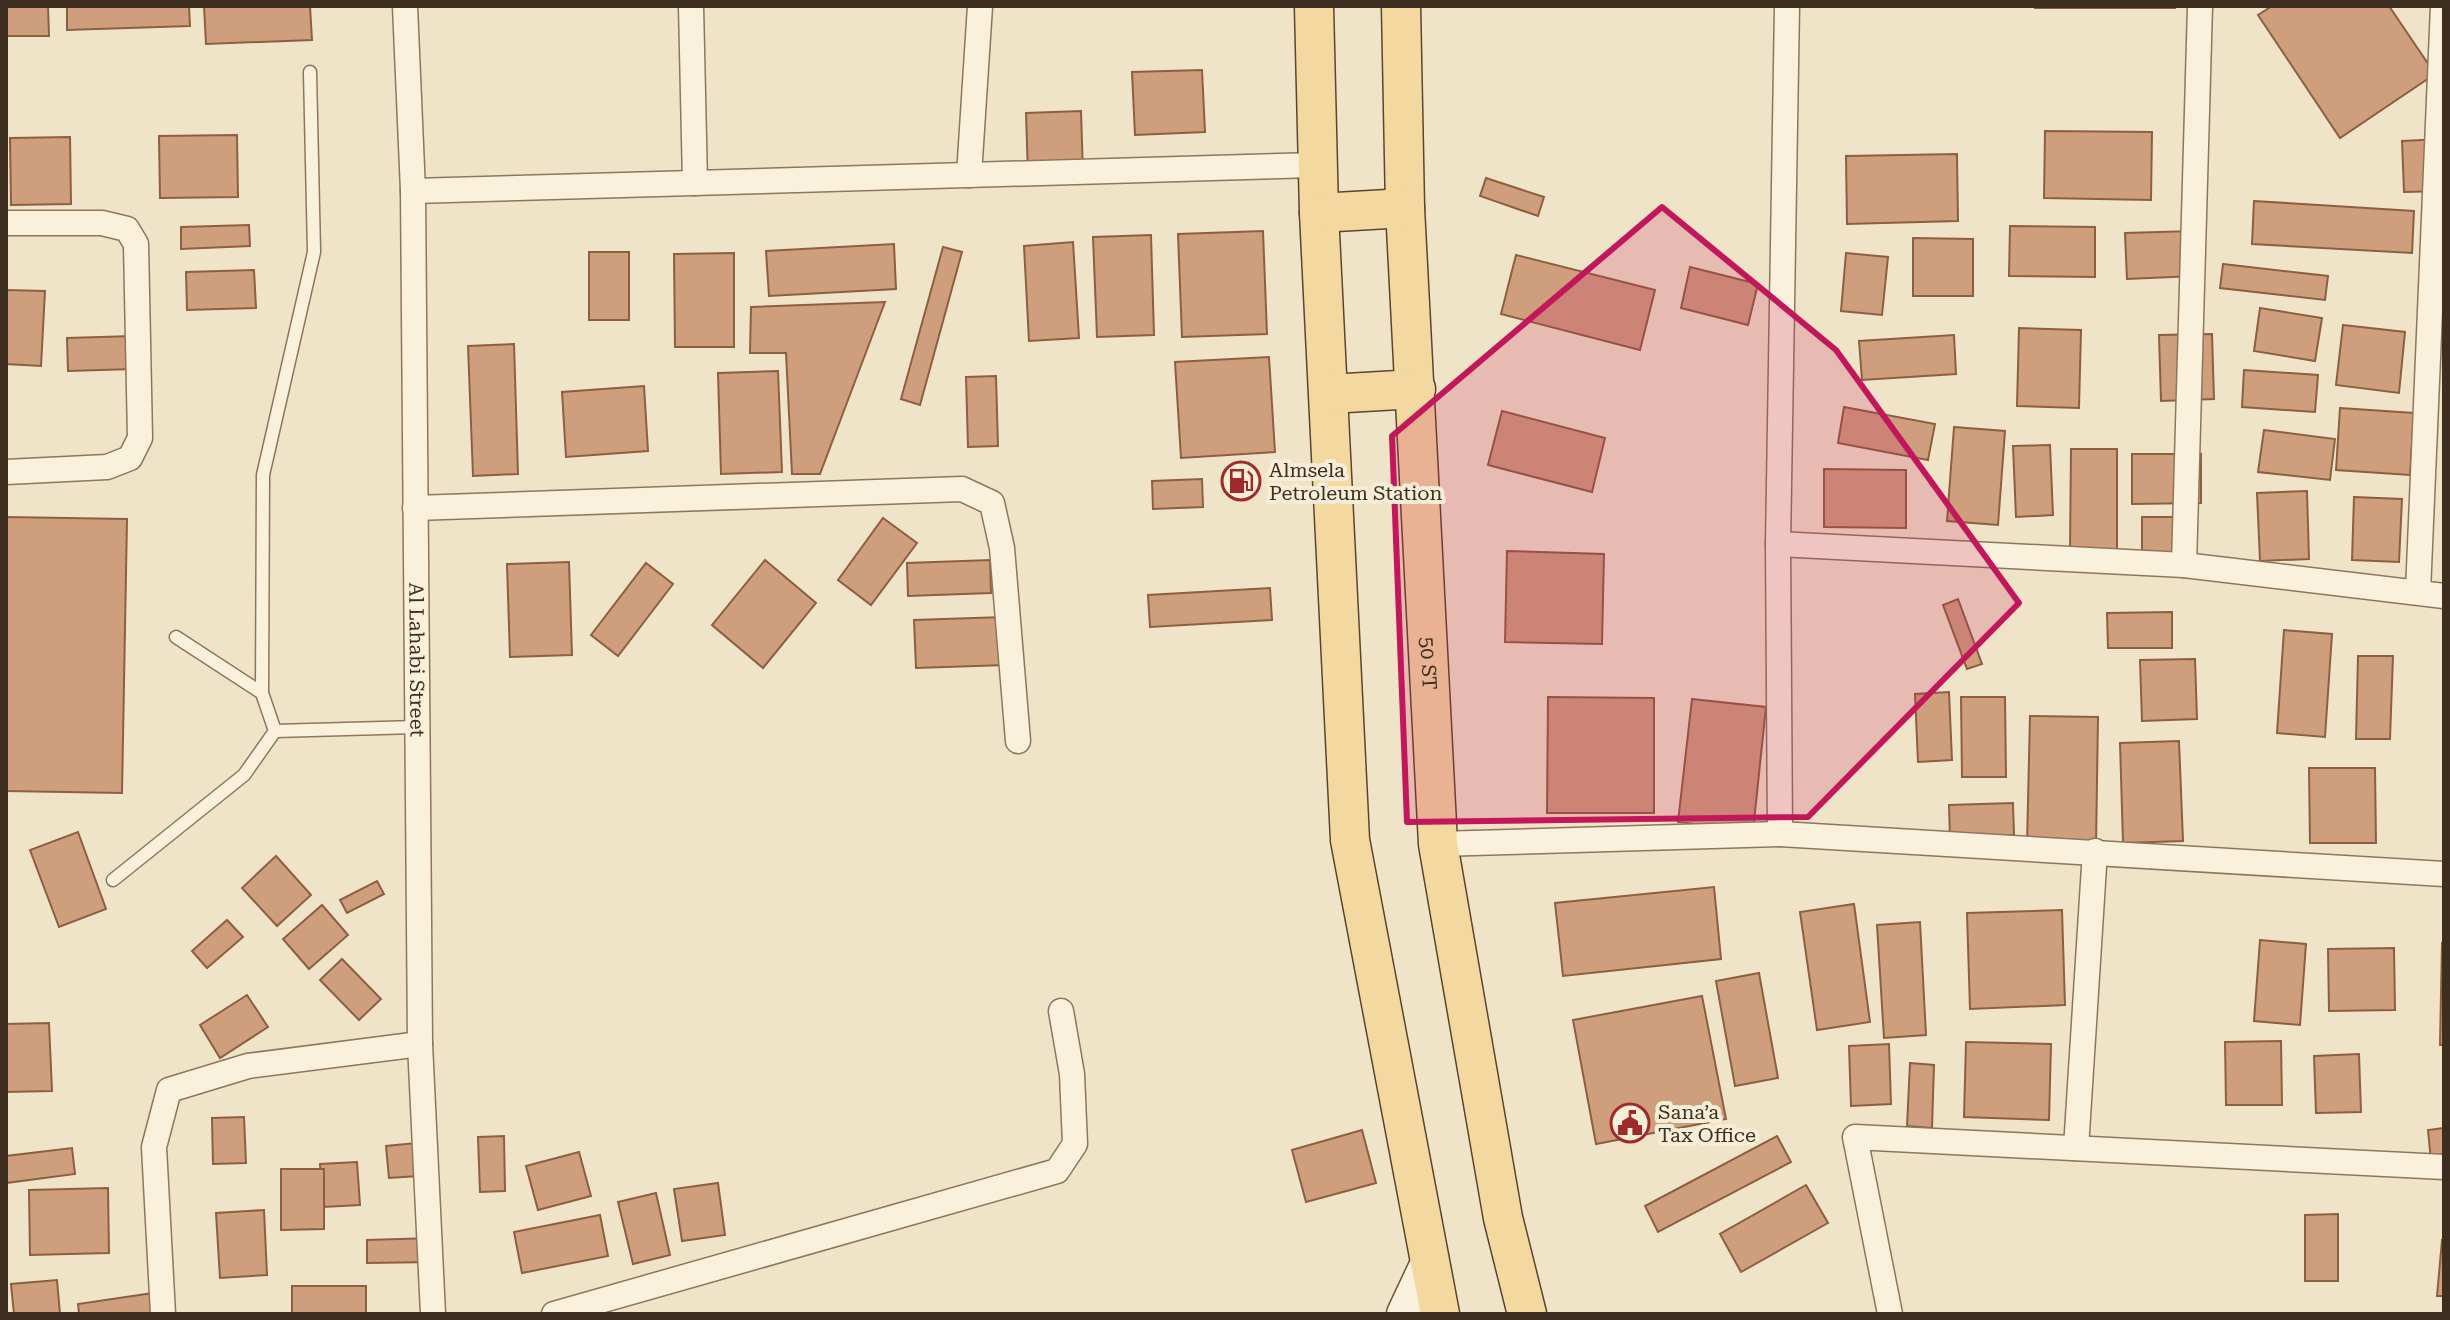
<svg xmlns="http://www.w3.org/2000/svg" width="2450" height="1320" viewBox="0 0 2450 1320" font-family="'Roboto Serif',serif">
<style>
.building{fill:#cf9f7d;stroke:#8d5f41;stroke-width:2}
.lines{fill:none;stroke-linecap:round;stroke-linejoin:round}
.lane-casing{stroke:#8d765c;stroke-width:15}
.street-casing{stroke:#8d765c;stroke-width:27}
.secondary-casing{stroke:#6f573f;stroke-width:37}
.primary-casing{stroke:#5b4430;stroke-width:41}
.lane{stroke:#faf1dc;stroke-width:12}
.street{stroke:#faf1dc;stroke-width:24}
.secondary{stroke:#faf1dc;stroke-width:34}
.primary{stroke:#f3d9a0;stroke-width:38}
.marked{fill:#c2185b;fill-opacity:0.2;stroke:#c2185b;stroke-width:6;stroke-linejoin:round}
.labels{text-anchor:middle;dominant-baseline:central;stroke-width:8;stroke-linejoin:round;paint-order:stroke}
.poi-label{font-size:20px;fill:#3d2e20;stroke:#f7eed8;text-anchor:start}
.street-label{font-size:20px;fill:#3d2e20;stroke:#f7eed8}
</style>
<rect width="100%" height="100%" fill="#f0e4c8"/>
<g class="building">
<polygon points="6,6 48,6 49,36 6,36"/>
<polygon points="67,6 189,6 190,26 67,30"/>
<polygon points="204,6 310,6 312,40 206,44"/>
<rect x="2035" y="6" width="140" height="2"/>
<polygon points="2272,6 2389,6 2435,74 2340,138 2258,15"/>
<polygon points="1202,70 1205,132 1135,135 1132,72"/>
<polygon points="1081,111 1083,174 1028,176 1026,113"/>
<polygon points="2045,131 2152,132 2151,200 2044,198"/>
<polygon points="237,135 238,197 160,198 159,136"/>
<polygon points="70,137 71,204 11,205 10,138"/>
<polygon points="2444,139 2444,191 2404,192 2402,141"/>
<polygon points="1957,154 1958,221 1847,224 1846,156"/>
<polygon points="1486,178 1544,197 1538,216 1480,196"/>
<polygon points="2254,201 2414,211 2412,253 2252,244"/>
<polygon points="249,225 250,246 181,249 181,227"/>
<polygon points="2010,226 2095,227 2095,277 2009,276"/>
<polygon points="1263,231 1267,334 1182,337 1178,234"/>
<polygon points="2193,231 2195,276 2127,279 2125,233"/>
<polygon points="1151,235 1154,335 1097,337 1093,237"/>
<polygon points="1913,238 1973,239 1973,296 1913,296"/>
<polygon points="1073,242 1079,338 1029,341 1024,246"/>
<polygon points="894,244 896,289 769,296 766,251"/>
<polygon points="943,247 962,252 920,405 901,399"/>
<rect x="589" y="252" width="40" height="68"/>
<polygon points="734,253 734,347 675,347 674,254"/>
<polygon points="1846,253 1888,257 1882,315 1841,311"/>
<polygon points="1516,255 1655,290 1640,350 1501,314"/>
<polygon points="2223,264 2328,276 2325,300 2220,288"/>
<polygon points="1690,267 1758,284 1748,325 1681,308"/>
<polygon points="254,270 256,308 187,310 186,272"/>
<polygon points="6,290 45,291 41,366 6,364"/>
<polygon points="885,302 820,474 792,474 786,353 750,353 751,307"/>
<polygon points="2260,308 2322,318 2315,361 2254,351"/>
<polygon points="2343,325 2405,332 2399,393 2336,385"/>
<polygon points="2019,328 2081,330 2079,408 2017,406"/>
<polygon points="2212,334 2214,399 2161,401 2159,335"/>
<polygon points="1954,335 1956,374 1862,380 1859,341"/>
<polygon points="133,336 134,369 68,371 67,338"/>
<polygon points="514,344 518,474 473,476 468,346"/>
<polygon points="1269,357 1275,452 1181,458 1175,362"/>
<polygon points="2244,370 2318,375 2315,412 2242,407"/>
<polygon points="778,371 782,472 721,474 718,373"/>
<polygon points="996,376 998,446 968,447 966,377"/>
<polygon points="644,386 648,451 566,457 562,392"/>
<polygon points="1844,407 1935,424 1928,460 1838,443"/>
<polygon points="2340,408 2414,413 2410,475 2336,470"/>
<polygon points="1502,411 1605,438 1592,492 1488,465"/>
<polygon points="1954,427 2005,431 1998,525 1947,521"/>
<polygon points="2264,430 2335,439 2330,480 2258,472"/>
<polygon points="2050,445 2053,515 2016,517 2013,446"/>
<polygon points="2071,449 2117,449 2117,551 2070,551"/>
<polygon points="2132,454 2201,454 2201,503 2132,504"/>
<polygon points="1824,469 1906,470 1906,528 1824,527"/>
<polygon points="1202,479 1203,507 1153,509 1152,481"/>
<polygon points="2307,491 2309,559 2260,561 2257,493"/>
<polygon points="2354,497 2402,499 2399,562 2352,560"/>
<polygon points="6,517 127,519 122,793 6,791"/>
<polygon points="2142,517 2190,517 2191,562 2142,562"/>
<polygon points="883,518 917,543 871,605 838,580"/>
<polygon points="1507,551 1604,554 1602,644 1505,642"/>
<polygon points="765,560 816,603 763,668 712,625"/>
<polygon points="990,560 991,593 908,596 907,563"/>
<polygon points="569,562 572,655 510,657 507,564"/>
<polygon points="646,563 673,584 618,656 591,635"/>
<polygon points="1270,588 1272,620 1150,627 1148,595"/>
<polygon points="1958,599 1982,664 1967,669 1943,605"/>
<polygon points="2172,612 2172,648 2108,648 2107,613"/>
<polygon points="1004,617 1006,665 916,668 914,620"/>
<polygon points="2284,630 2332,634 2325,737 2277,733"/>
<polygon points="2358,656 2393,656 2390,739 2356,739"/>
<polygon points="2195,659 2197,719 2142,721 2140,660"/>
<polygon points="1949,692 1952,760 1918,762 1915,694"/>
<polygon points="1548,697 1654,698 1654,813 1547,813"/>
<polygon points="1961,697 2005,697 2006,777 1962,777"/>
<polygon points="1692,699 1766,707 1753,831 1678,822"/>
<polygon points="2030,716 2098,717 2096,845 2027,844"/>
<polygon points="2179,741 2183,841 2123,843 2120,743"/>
<polygon points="2309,768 2375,768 2376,843 2310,843"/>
<polygon points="2013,803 2014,835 1950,837 1949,805"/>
<polygon points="78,832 106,909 59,927 30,850"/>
<polygon points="276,856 311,895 277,926 242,888"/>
<polygon points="377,881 384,894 347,913 340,900"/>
<polygon points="1714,887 1721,959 1563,976 1555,903"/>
<polygon points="1854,904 1870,1022 1817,1030 1800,912"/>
<polygon points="322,905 348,935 309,969 283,939"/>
<polygon points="2062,910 2065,1005 1970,1009 1967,913"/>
<polygon points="227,920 243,937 207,968 192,951"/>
<polygon points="1920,922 1926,1035 1884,1038 1877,925"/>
<polygon points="2260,940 2306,944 2300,1025 2254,1021"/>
<polygon points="2442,943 2444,943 2444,1045 2440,1045"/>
<polygon points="2394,948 2395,1010 2329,1011 2328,949"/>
<polygon points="342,959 381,999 359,1020 320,980"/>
<polygon points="1759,973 1778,1078 1735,1086 1716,981"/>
<polygon points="247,995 268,1027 220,1058 200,1025"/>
<polygon points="1702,996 1726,1119 1596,1144 1573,1020"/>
<polygon points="49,1023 52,1091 6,1092 6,1024"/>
<polygon points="2281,1041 2282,1105 2226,1105 2225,1042"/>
<polygon points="1966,1042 2051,1044 2049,1120 1964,1117"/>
<polygon points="1889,1044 1891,1104 1851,1106 1849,1046"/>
<polygon points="2359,1054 2361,1112 2316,1113 2314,1056"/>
<polygon points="1910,1063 1934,1065 1932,1128 1907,1126"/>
<polygon points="244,1117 246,1163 213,1164 212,1118"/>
<polygon points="2444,1128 2444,1160 2431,1161 2428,1130"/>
<polygon points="1362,1130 1376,1183 1306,1202 1292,1150"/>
<polygon points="504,1136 505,1191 480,1192 478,1137"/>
<polygon points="1777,1136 1791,1162 1658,1232 1645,1206"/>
<polygon points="416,1143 418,1176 389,1178 386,1146"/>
<polygon points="72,1148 75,1174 6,1183 6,1156"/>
<polygon points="579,1152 591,1196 538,1210 526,1166"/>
<polygon points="357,1162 360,1205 323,1207 320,1164"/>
<polygon points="281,1169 324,1169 324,1229 281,1230"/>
<polygon points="718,1183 725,1235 682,1241 674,1189"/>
<polygon points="1806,1185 1828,1223 1741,1272 1720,1234"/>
<polygon points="108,1188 109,1253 30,1255 29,1190"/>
<polygon points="656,1193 670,1255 633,1264 618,1202"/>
<polygon points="264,1210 267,1275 220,1278 216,1213"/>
<polygon points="2338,1214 2338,1281 2305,1281 2305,1215"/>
<polygon points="600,1215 608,1256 522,1273 514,1232"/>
<polygon points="433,1238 434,1262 367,1263 367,1240"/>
<polygon points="2442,1240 2444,1240 2444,1296 2437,1296"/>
<polygon points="57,1280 60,1314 14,1314 11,1284"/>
<rect x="292" y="1286" width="74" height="28"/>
<polygon points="160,1292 163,1314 79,1314 78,1304"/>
</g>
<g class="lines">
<defs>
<g id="lane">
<polyline points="176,637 262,693 275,731 417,727"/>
<polyline points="262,693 263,475 314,252 310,72"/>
<polyline points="113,880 244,775 275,731"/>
</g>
<g id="street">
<path id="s1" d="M405,6L413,191L420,1044L433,1314"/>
<polyline points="691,6 695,183"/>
<polyline points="969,175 980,6"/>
<polyline points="413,191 1317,165"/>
<polyline points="6,223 102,223 127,229 136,244 140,438 130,458 107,467 6,472"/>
<polyline points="415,508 962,489 992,503 1002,548 1018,741"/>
<polyline points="1778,544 2184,565 2444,596"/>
<polyline points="2184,565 2200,6"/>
<polyline points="2418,592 2443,6"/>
<polyline points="1780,834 1778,544 1787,6"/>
<polyline points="1438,844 1780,834 2444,874"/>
<polyline points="2076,1148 2095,851"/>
<polyline points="163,1314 154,1147 169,1090 248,1066 420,1044"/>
<polyline points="554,1314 1057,1171 1075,1144 1072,1074 1061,1011"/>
<polyline points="1890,1314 1855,1137 2444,1167"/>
</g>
<polyline id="secondary" points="1404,1314 1428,1263"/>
<g id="primary">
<polyline points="1314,6 1319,213 1350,840 1440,1314"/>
<path id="s2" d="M1401,6L1405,208L1438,844L1503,1218L1527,1314"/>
<polyline points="1319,213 1405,208"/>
<polyline points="1329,394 1416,389"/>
</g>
</defs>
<use href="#lane" class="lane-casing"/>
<use href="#street" class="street-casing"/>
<use href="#secondary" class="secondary-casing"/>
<use href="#primary" class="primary-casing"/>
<use href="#lane" class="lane"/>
<use href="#street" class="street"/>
<use href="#secondary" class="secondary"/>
<use href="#primary" class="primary"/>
</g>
<path class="marked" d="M1662,207L1836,350L2019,603L1808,817L1407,822L1392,436Z"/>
<defs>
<symbol id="fuel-ring" viewBox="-11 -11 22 22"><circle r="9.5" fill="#f7eed8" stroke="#9e2a2b" stroke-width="1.5"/><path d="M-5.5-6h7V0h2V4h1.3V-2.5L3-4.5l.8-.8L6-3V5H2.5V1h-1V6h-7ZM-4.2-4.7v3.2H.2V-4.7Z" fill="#9e2a2b"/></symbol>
<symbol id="civic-ring" viewBox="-11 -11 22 22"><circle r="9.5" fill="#f7eed8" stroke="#9e2a2b" stroke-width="1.5"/><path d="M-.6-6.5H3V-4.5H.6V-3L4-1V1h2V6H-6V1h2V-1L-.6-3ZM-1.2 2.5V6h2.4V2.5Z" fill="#9e2a2b"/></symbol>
</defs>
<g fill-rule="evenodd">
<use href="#fuel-ring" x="1219" y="459" width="44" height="44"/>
<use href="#civic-ring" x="1608" y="1101" width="44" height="44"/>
</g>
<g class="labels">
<g class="poi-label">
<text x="1269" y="470">Almsela<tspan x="1269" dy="23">Petroleum Station</tspan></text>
<text x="1658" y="1112">Sana’a<tspan x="1658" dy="23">Tax Office</tspan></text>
</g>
<g class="street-label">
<text stroke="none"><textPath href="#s1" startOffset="654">Al Lahabi Street</textPath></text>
<text stroke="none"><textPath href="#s2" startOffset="658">50 ST</textPath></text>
</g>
</g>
<rect width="2450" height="1320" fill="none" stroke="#3d2e20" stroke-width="16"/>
</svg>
